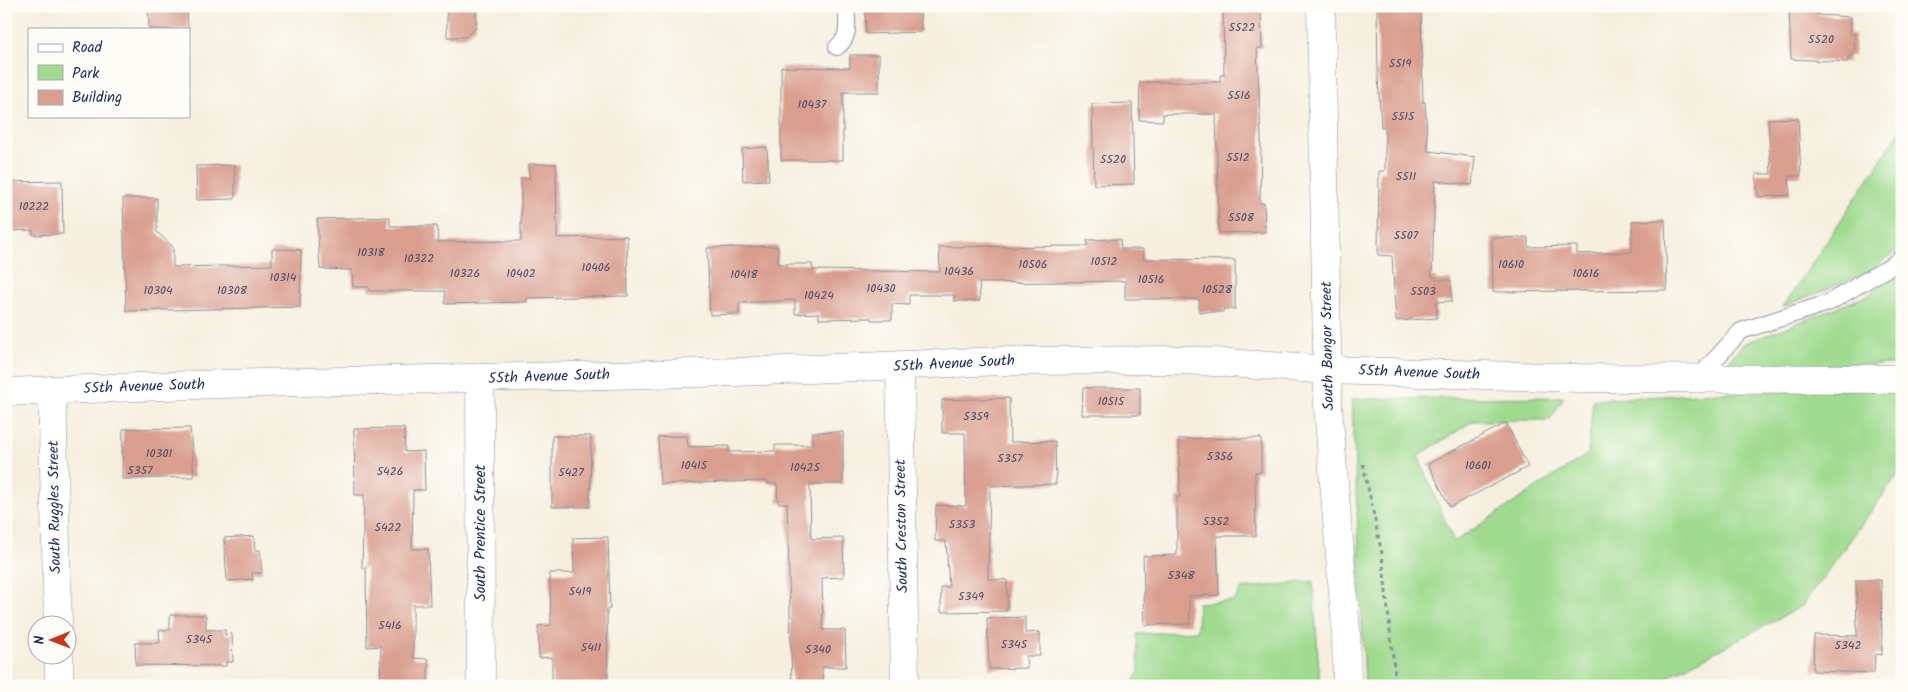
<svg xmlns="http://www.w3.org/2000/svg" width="1908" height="692" viewBox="0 0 1908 692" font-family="Kalam,sans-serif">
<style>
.green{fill:#9fda8e;stroke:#5d8476}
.building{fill:#d99e8e}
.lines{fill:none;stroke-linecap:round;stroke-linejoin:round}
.service-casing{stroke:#888f9e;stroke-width:18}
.minor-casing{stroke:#888f9e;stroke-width:29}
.tertiary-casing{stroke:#888f9e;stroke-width:29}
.path{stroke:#888f9e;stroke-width:3;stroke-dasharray:4 4;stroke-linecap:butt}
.service{stroke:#fff;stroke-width:16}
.minor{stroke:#fff;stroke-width:28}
.tertiary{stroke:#fff;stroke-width:28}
.labels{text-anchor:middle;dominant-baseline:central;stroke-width:4;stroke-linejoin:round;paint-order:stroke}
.number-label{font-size:12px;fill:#4a4b6a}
.street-label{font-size:15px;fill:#1b2f5e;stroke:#fdfcf7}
</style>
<rect width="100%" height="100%" fill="#fdfcf7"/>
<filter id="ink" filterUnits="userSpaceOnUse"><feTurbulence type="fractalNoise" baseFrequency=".02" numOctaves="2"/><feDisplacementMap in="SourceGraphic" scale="10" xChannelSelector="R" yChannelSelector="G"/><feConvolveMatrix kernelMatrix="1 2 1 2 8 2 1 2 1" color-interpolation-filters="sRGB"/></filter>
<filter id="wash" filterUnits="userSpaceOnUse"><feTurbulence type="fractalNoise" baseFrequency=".0096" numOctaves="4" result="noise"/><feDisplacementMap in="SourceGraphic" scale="20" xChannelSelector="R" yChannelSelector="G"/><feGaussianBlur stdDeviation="1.12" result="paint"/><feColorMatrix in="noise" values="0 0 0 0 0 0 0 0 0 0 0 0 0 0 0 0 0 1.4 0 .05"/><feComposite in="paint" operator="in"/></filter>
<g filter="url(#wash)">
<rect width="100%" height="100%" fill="#f6efde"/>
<g class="green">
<polygon points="1902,128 1902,232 1898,250 1864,274 1783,307"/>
<polygon points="1902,267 1902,364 1724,366 1743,344 1869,295"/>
<polygon points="1902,388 1902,469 1802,606 1650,686 1365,686 1352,399 1564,397 1550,420 1473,421 1418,456 1454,542 1588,454 1593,400 1716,393"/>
<polygon points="1313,581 1320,686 1130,686 1139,673 1137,634 1197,631 1198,603 1234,601 1241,589"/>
</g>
<g id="blocks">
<g class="building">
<polygon points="148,6 187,6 188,29 149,29"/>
<polygon points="447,6 476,6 476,28 465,37 447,37"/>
<polygon points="865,6 920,6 921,32 866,34"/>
<polygon points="1223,6 1261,6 1262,48 1257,48 1261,139 1260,203 1264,203 1265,232 1219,233 1216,114 1163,114 1163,121 1139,120 1140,82 1220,82 1220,75 1224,75"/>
<polygon points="1377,6 1421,6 1423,102 1425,102 1428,151 1475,157 1472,185 1435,181 1432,277 1436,277 1436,280 1451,280 1452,301 1436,302 1437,318 1396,321 1392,256 1378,255 1379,171 1385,171 1385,127 1381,127 1378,76"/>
<polygon points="1789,6 1818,6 1818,15 1851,17 1850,34 1855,34 1854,56 1848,56 1848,62 1791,59"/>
<polygon points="850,55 879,55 879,92 843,92 843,160 781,160 781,67 850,68"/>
<polygon points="1132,103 1134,184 1094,185 1092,104"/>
<polygon points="1798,118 1801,176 1789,176 1790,195 1758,197 1756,174 1771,174 1768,119"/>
<polygon points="767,147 769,180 743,181 742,149"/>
<polygon points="529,164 556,164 557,238 627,236 628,296 527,298 527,302 445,304 445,291 369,291 369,287 353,287 352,270 320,269 317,219 390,217 390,226 437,226 438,242 521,241 521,178 529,178"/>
<polygon points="235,165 235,199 197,200 196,166"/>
<polygon points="62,181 63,234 33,235 33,230 6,231 6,182"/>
<polygon points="123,198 157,198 157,232 173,247 173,267 272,265 272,249 301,250 300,307 126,311"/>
<polygon points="1665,220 1667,290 1493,292 1492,238 1528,237 1528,247 1577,246 1577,254 1632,252 1632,221"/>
<polygon points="1120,239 1121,249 1143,249 1143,259 1235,260 1235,309 1223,309 1223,312 1199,312 1199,299 1125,299 1125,281 1060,282 979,283 980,301 954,301 954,295 909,295 909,305 892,304 892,320 871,320 871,318 819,319 819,313 795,314 795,300 739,303 739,314 710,315 707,248 778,246 778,264 812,264 813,270 940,272 939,247 1087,246 1087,240"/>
<polygon points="1083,388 1140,388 1140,415 1082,415"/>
<polygon points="1009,398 1010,442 1055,441 1056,484 990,486 988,579 1007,580 1007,611 941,612 941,587 949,587 946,541 935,541 936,505 966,506 965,433 942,433 942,400"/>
<polygon points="1506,423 1528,467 1450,507 1428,464"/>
<polygon points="190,428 194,477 122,479 123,429"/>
<polygon points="404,428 405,452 424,451 425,490 413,490 412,549 428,549 430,605 413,605 413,658 428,659 428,686 380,686 381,646 367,647 366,568 362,568 364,495 355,495 354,429"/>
<polygon points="812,432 843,432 843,484 810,484 811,539 843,538 844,577 822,578 823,630 845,630 846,667 822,667 823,686 792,686 787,503 778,503 777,484 767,483 767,481 660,484 658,437 687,436 688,447 729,446 729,452 775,451 775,445 812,445"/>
<polygon points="552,436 591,436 590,507 552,507"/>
<polygon points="1261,438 1261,472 1255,472 1256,536 1217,536 1219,595 1189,596 1190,624 1145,625 1143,556 1177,555 1177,497 1180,497 1179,439"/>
<polygon points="254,536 255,550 260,550 262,573 252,573 253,579 227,581 224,538"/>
<polygon points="608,537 610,609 607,609 608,686 552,686 552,657 539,658 538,626 551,625 550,573 574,573 573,538"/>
<polygon points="1856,580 1881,580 1882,655 1875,654 1874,673 1813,671 1814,635 1857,636"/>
<polygon points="170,615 206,615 206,630 225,630 225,635 232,634 233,662 226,662 226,666 136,665 135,643 160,643 159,630 170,630"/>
<polygon points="1025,617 1025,633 1040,632 1040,656 1026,656 1027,668 989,669 987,618"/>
</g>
</g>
</g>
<g filter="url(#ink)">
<use href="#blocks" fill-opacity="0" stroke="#888f9e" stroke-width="1"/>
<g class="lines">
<defs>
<g id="service">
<path d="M837,47C851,37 847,21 846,6"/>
<polyline points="1697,379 1741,331 1828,303 1891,266 1902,257"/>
</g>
<g id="minor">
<polyline points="900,367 905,686"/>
<polyline points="480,379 481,686"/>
<polyline points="52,390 58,624"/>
<polyline points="6,392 220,384 736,372 1002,361 1186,360 1329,370 1579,378 1902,379"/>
<polyline points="59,654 59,686"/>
</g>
<polyline id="tertiary" points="1321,6 1328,408 1346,630 1347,686"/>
</defs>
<use href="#service" class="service-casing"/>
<use href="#minor" class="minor-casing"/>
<use href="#tertiary" class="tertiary-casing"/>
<polyline class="path" points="1363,464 1382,554 1396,686"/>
<use href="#service" class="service"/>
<use href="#minor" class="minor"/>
<use href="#tertiary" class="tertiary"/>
</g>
</g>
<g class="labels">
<g class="number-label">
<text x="1242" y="27">5522</text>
<text x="1821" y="39">5520</text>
<text x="1400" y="63">5519</text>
<text x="1239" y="95">5516</text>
<text x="812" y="104">10437</text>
<text x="1403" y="116">5515</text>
<text x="1238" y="157">5512</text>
<text x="1113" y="159">5520</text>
<text x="1406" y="176">5511</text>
<text x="34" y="206">10222</text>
<text x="1241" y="217">5508</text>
<text x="1406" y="235">5507</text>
<text x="371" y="252">10318</text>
<text x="419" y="258">10322</text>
<text x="1104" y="261">10512</text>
<text x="1033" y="264">10506</text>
<text x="1511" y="264">10610</text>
<text x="596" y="267">10406</text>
<text x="959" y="271">10436</text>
<text x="465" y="273">10326</text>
<text x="521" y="273">10402</text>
<text x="1586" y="273">10616</text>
<text x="744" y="274">10418</text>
<text x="283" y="277">10314</text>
<text x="1151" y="279">10516</text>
<text x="881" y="288">10430</text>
<text x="1217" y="289">10528</text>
<text x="158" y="290">10304</text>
<text x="232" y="290">10308</text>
<text x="1423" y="291">5503</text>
<text x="819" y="295">10424</text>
<text x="1111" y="401">10515</text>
<text x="976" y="416">5359</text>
<text x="159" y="453">10301</text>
<text x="1220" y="456">5356</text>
<text x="1010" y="458">5357</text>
<text x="694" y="465">10415</text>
<text x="1478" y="465">10601</text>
<text x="805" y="467">10425</text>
<text x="140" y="470">5357</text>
<text x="390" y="471">5426</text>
<text x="571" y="472">5427</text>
<text x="1216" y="521">5352</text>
<text x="962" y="524">5353</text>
<text x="388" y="527">5422</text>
<text x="1181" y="575">5348</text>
<text x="580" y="591">5419</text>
<text x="971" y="596">5349</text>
<text x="390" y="625">5416</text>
<text x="199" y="639">5345</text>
<text x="1014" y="644">5345</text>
<text x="1848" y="645">5342</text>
<text x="591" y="647">5411</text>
<text x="818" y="649">5340</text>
</g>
<g class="street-label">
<text transform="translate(1328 346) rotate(-91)">South Bangor Street</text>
<text transform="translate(954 364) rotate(-3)">55th Avenue South</text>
<text transform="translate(1419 373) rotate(2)">55th Avenue South</text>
<text transform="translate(549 377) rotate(-2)">55th Avenue South</text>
<text transform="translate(144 387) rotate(-2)">55th Avenue South</text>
<text transform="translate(55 507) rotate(-91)">South Ruggles Street</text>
<text transform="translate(902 526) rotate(-91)">South Creston Street</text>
<text transform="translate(481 533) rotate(-90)">South Prentice Street</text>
</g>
</g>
<rect width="1908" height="692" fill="none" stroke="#fdfcf7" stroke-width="25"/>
<rect x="28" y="28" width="162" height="90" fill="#fdfcf7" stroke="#a3aaba"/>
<rect x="38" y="44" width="25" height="8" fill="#ffffff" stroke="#a3aaba"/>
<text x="72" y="52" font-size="15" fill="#1b2f5e">Road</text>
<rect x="38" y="65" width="25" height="15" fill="#9fda8e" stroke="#a3aaba"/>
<text x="72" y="78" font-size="15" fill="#1b2f5e">Park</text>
<rect x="38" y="90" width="25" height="15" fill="#d99e8e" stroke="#a3aaba"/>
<text x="72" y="102" font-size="15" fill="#1b2f5e">Building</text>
<g transform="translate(52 640) rotate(269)"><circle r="24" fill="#fdfcf7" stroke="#a3aaba"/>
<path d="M0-4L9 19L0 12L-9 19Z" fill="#c8321e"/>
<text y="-8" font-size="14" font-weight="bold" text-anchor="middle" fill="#1b2f5e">N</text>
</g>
</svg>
